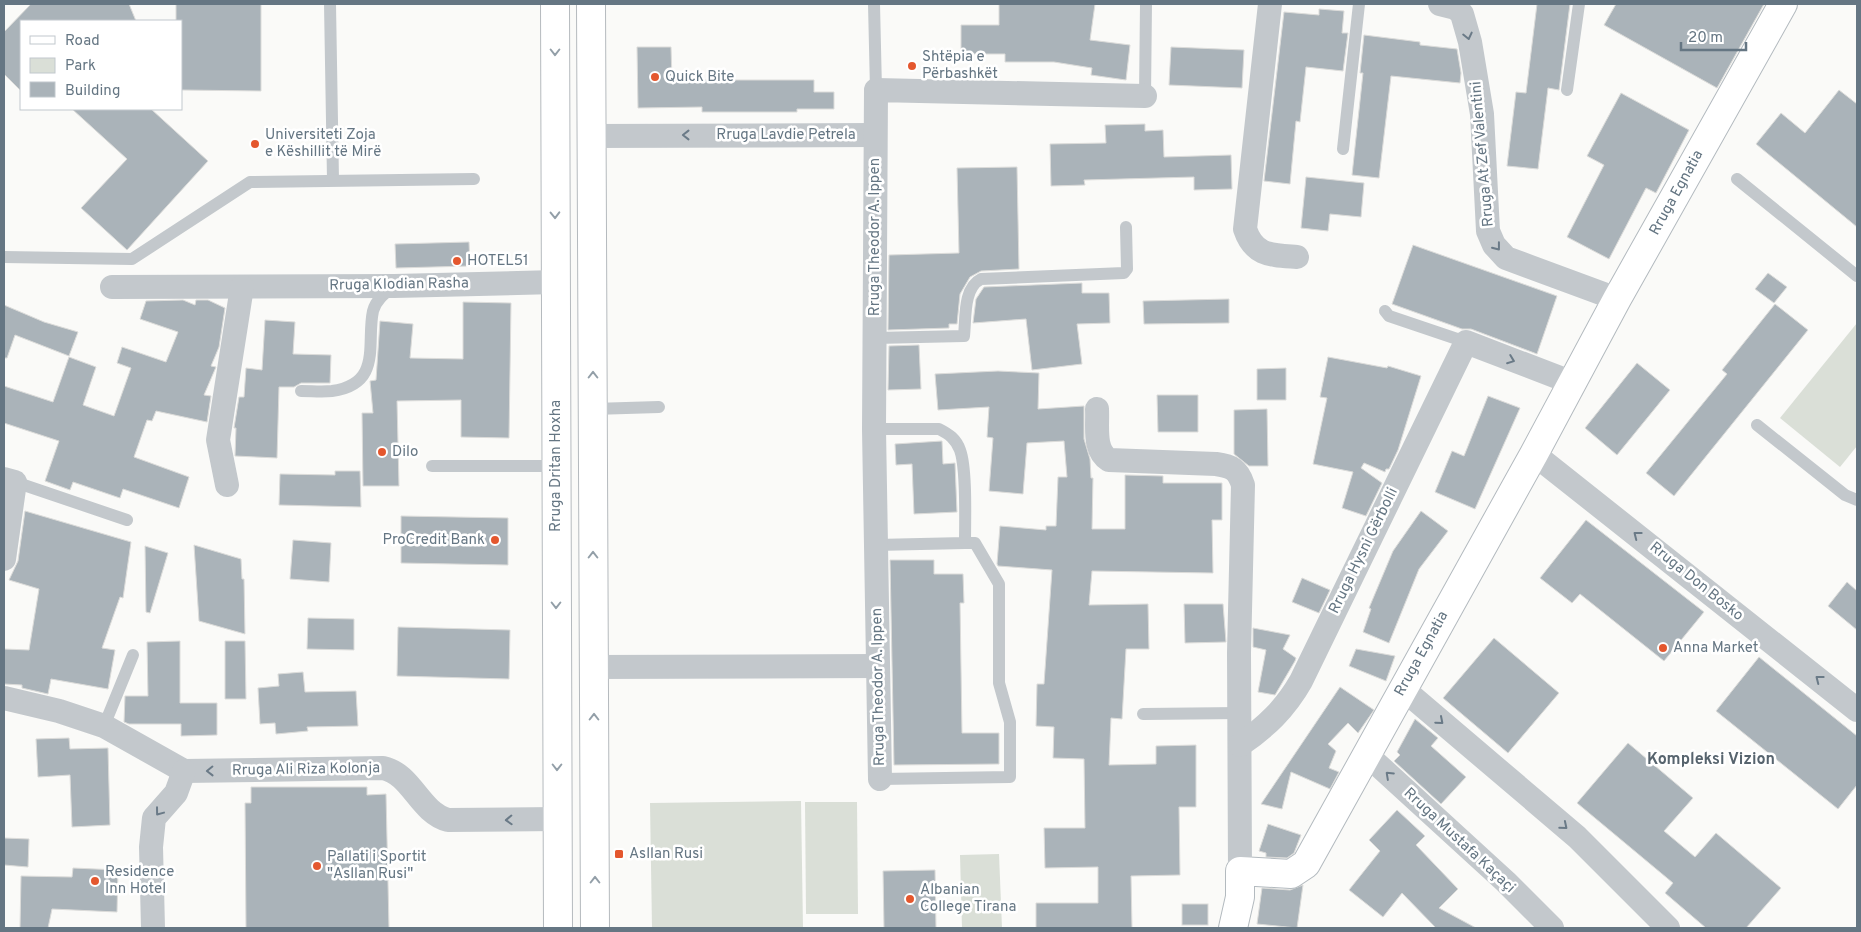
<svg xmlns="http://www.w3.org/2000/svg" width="1861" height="932" viewBox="0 0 1861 932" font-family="Overpass,sans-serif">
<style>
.green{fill:#dadfd7}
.building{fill:#aab3b9;stroke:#dcdcda}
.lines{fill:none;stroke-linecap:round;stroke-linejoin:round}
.secondary-casing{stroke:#b3babf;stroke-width:30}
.primary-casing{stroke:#b5babe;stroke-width:30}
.lane{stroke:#c3c8cc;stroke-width:12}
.street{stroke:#c3c8cc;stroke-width:24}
.secondary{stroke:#fff;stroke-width:28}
.primary{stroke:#fff;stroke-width:28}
.oneway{stroke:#6a7a87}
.oneway2{stroke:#939fa8}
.poi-dot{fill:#e4572e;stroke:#fff;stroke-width:2}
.labels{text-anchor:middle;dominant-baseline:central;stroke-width:5;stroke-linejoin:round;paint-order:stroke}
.poi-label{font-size:15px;fill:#657683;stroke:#fff;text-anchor:start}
.street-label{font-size:15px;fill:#657683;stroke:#fff}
.neighbourhood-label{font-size:16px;font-weight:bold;fill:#57646e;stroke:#fff}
</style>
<rect width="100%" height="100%" fill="#fafaf8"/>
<g class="green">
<polygon points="1857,323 1857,446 1840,467 1780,418"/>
<polygon points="801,801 803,928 652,928 650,803"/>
<polygon points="805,802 857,802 858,914 806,914"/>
<polygon points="999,854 1002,928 962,928 960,855"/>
</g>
<g class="building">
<polygon points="31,4 129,4 136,21 21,21 21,91 4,74 4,32"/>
<polygon points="176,4 261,4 261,91 181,90 181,21 176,21"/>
<polygon points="999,4 1095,4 1090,40 1130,45 1126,80 1091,75 1092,68 1054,62 1005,62 1005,54 961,54 961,25 999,25"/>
<polygon points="1537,4 1570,4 1559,90 1548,88 1538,169 1507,166 1516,92 1526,93"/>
<polygon points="1616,4 1764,4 1717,88 1604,25"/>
<polygon points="1319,9 1344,11 1342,33 1348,33 1343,71 1306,67 1300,122 1296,121 1290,184 1264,181 1284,12 1319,15"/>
<polygon points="1364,35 1420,42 1420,45 1457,49 1461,73 1460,83 1391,76 1379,178 1352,175 1363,73 1360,73"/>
<polygon points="637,47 671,47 672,80 814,80 814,92 834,92 834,109 797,109 797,112 702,112 702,107 638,108"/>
<polygon points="1171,47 1244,50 1242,88 1169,85"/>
<polygon points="1839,90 1857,104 1857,227 1756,144 1781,113 1805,133"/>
<polygon points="1621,93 1689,130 1656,193 1646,188 1609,259 1567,237 1604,165 1587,156"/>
<polygon points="72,109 151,109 208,161 127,250 81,208 127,159"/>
<polygon points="1145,124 1145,131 1163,130 1164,157 1231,155 1232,189 1194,190 1194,177 1084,180 1085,185 1051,186 1050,144 1106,143 1105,125"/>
<polygon points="1017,167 1019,269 981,271 970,277 960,294 957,324 949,324 949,328 888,330 889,255 959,253 957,168"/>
<polygon points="1306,177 1364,183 1361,217 1330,214 1328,231 1301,228"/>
<polygon points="469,242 470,266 396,268 395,244"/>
<polygon points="1413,245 1557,296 1537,354 1471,329 1462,329 1392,304"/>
<polygon points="1768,273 1787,287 1774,303 1755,289"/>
<polygon points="1082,283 1082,293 1109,293 1110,323 1077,324 1082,364 1032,370 1026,319 973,323 976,299 984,287"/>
<polygon points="1229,299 1229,323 1144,324 1143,301"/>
<polygon points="183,300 195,305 196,300 208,300 225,308 219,347 211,366 216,367 204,395 211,396 207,422 156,411 152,421 147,420 134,457 189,477 179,508 123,489 120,498 73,482 70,490 45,481 59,441 4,423 4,386 53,402 69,357 96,367 83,405 114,416 131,368 117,363 122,347 166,362 178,332 140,319 146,301"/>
<polygon points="463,302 511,303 509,438 461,437 461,400 397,401 399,486 363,486 362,413 373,413 370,381 376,380 380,321 413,324 410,358 463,359"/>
<polygon points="1775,304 1808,330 1674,496 1646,473 1727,374 1722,370"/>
<polygon points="4,305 44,322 78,332 69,356 15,335 7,358 4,358"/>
<polygon points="265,320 295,322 293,354 331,355 330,383 301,383 294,387 279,387 277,458 235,456 236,428 234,428 239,397 244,397 246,368 262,370"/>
<polygon points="919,345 921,389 888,390 889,346"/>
<polygon points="1328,357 1387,368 1388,366 1421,376 1398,450 1389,469 1386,469 1385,472 1364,463 1361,468 1382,483 1366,516 1342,508 1353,472 1313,464 1327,398 1320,397"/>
<polygon points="1637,363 1670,390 1617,455 1585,428"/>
<polygon points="1286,368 1286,400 1257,400 1257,369"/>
<polygon points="998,371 1039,373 1038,409 1084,406 1084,439 1090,459 1091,478 1093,478 1092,529 1125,529 1125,475 1163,476 1163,483 1222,483 1222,520 1212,520 1213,573 1092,571 1089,605 1148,604 1149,649 1126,649 1122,719 1111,718 1109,765 1156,764 1156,746 1196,745 1196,807 1179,807 1180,875 1131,876 1132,928 1036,928 1036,903 1098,903 1098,867 1045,868 1044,828 1085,828 1084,759 1053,758 1054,727 1036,726 1037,684 1044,684 1052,570 998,566 997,564 1000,526 1046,530 1046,526 1056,526 1058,477 1067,477 1064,441 1027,443 1023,494 989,491 993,438 987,437 989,407 938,410 935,374"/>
<polygon points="1157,395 1198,395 1198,432 1158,432"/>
<polygon points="1488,396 1520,408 1475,509 1435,492 1452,451 1464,456"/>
<polygon points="1267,409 1268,466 1249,466 1234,454 1234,410"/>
<polygon points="942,441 943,464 955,463 957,512 914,514 912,464 896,465 895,444"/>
<polygon points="335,471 360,471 361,507 279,505 280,474 335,475"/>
<polygon points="25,511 131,542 123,598 120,597 102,648 115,650 108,689 51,679 48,694 22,688 22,685 4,684 4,649 29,650 39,589 9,580 18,561"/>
<polygon points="1421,511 1448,531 1419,569 1389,643 1363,632 1371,609 1369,608 1393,551"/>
<polygon points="401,516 508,518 508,565 401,563"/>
<polygon points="1586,520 1704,612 1664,661 1580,594 1572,603 1540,578"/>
<polygon points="293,540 331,543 329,582 290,579"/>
<polygon points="194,545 241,559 242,579 244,579 245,634 199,621"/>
<polygon points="145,546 168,553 150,613 146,612"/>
<polygon points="890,560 934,560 934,574 963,574 964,603 960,603 962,733 999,733 999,764 894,765"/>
<polygon points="1302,578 1330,590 1319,613 1292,602"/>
<polygon points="1847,582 1857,591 1857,630 1828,606"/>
<polygon points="1184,604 1223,604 1226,642 1185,643"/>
<polygon points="308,618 354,619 354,650 307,649"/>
<polygon points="398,627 510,630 509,679 397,676"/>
<polygon points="1253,628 1290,635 1283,649 1296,658 1295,661 1275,695 1258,692 1266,650 1253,647"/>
<polygon points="1494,638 1559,693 1508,753 1443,698"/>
<polygon points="180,641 180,703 217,703 217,735 181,736 181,724 129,724 124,722 125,696 148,696 147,642"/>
<polygon points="225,641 245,641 246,699 225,699"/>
<polygon points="1356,649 1395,656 1386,681 1349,666"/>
<polygon points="1759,657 1857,736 1857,785 1838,809 1716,711"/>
<polygon points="303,672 305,692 356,691 358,726 307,727 308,731 276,734 275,723 260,724 258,688 279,686 278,674"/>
<polygon points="1340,687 1374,710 1358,733 1348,723 1328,744 1336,751 1329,768 1339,772 1330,789 1291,772 1282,809 1261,804"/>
<polygon points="1415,719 1438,738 1431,746 1466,777 1441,804 1394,761 1400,755 1397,752"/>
<polygon points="69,738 70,749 108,748 110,825 72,827 70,775 38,777 36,739"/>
<polygon points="1628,743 1693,798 1664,831 1695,857 1716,833 1781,888 1746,928 1706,928 1665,893 1673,883 1577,803"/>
<polygon points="251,787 367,787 367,795 386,794 389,928 246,928 245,803 251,803"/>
<polygon points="1397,810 1425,836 1416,845 1458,889 1439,908 1476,928 1436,928 1402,893 1383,917 1349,890 1380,851 1369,840"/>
<polygon points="1268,824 1301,835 1294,853 1287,858 1266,857 1266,853 1259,851"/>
<polygon points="4,838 29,839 28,867 4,865"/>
<polygon points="73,868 118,870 117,912 52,909 48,928 20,928 21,876 72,877"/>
<polygon points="935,870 936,928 884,928 883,871"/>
<polygon points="1303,885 1297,928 1257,924 1262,888 1290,890"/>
<rect x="1182" y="904" width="26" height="21"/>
</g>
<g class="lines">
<defs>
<polyline id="secondary" points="1233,928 1240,897 1240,871 1291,874 1306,864 1534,454 1617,299 1783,4"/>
<g id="primary">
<polyline points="555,4 558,928"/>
<polyline points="591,4 595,928"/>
</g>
</defs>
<use href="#secondary" class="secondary-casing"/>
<use href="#primary" class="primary-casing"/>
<g class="lane">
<polyline points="330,4 333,180"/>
<polyline points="874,4 876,90"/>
<polyline points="1567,90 1579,4"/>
<polyline points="1145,96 1146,4"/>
<polyline points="1343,149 1359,4"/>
<polyline points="1737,179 1857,276"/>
<polyline points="4,257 132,259 250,182 474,179"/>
<polyline points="1385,311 1389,316 1466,342"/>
<path d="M875,338L964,336C966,318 963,288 981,279L1124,273L1127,269L1126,227"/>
<path d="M301,391C312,391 322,392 332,391C383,384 366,343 373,311C376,300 384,294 392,288"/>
<polyline points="593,409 659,407"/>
<polyline points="1757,425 1845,495 1857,500"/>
<path d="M874,429H939C949,434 956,439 960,450C967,469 965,521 965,543L876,545"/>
<polyline points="432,466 556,466"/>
<polyline points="15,482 127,520"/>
<polyline points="1143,714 1240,713"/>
<polyline points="104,726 133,655"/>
<polyline points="880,779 1010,777 1010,722 999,683 999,584 975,543 965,543"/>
</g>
<g class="street">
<path d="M1270,4L1245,229C1254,256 1271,255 1297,257"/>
<polyline points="1440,4 1456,8 1462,14 1470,42 1482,114 1488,231 1494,245 1506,258 1617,299"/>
<polyline points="592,136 875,135"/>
<polyline points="112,287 394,286 556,282"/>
<path d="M1097,409C1098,426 1093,450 1109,460L1216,464C1231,466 1238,469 1243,485L1239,653L1240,871"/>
<polyline points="1534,454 1857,710"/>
<polyline points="4,479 15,482 4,559"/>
<polyline points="227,485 218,440 242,287"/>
<polyline points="594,667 878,666"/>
<polyline points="1403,689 1577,837 1668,928"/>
<path d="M4,698L59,711L104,726L184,771L383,768C412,774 419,812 448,820L557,819"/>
<path d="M1240,745C1266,727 1285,709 1301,681L1466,342L1573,383"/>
<polyline points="1366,754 1506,882 1552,928"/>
<polyline points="880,779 874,429 876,90 1145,96"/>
<polyline points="153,928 151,847 154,818 176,793 184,771"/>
</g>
<use href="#secondary" class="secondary"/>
<use href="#primary" class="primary"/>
</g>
<defs><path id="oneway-chevron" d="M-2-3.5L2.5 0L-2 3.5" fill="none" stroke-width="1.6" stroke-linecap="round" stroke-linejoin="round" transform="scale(1.25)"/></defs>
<g class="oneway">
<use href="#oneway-chevron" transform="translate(1468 36) rotate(77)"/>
<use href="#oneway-chevron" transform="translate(686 135) rotate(180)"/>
<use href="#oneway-chevron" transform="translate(1497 247) rotate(52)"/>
<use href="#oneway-chevron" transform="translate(1511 360) rotate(21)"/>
<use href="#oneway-chevron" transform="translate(1637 535) rotate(-142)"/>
<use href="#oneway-chevron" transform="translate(1819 679) rotate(-142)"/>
<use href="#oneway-chevron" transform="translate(1440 721) rotate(41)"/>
<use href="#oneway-chevron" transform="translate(210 771) rotate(179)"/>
<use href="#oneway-chevron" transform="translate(1389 775) rotate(-137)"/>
<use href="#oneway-chevron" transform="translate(159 812) rotate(127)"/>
<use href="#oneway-chevron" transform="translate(509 820) rotate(178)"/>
<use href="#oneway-chevron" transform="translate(1564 826) rotate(40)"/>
</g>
<g class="oneway2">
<use href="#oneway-chevron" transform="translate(555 52) rotate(90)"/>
<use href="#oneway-chevron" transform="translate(555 215) rotate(89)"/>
<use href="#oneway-chevron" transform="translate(593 375) rotate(-90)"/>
<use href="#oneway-chevron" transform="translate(593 555) rotate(-90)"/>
<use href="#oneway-chevron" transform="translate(556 605) rotate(90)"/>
<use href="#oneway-chevron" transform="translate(594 717) rotate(-90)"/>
<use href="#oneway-chevron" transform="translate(557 767) rotate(90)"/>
<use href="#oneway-chevron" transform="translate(595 880) rotate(-90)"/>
</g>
<g class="poi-dot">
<circle cx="912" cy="66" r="5"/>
<circle cx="655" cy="77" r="5"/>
<circle cx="255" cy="144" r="5"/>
<circle cx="457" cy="261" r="5"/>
<circle cx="382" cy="452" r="5"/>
<circle cx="495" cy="540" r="5"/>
<circle cx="1663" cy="648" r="5"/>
<rect x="614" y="849" width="10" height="10" rx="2.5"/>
<circle cx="317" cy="866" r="5"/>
<circle cx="95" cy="881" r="5"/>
<circle cx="910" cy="899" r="5"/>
</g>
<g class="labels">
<g class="poi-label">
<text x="922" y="57">Shtëpia e<tspan x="922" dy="17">Përbashkët</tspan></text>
<text x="665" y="77">Quick Bite</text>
<text x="265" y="135">Universiteti Zoja<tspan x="265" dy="17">e Këshillit të Mirë</tspan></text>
<text x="467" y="261">HOTEL51</text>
<text x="392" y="452">Dilo</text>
<text x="485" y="540" text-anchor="end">ProCredit Bank</text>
<text x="1673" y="648">Anna Market</text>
<text x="629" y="854">Asllan Rusi</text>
<text x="327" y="857">Pallati i Sportit<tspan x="327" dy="17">"Asllan Rusi"</tspan></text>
<text x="105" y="872">Residence<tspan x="105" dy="17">Inn Hotel</tspan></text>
<text x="920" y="890">Albanian<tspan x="920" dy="17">College Tirana</tspan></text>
</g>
<g class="street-label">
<text x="786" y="135">Rruga Lavdie Petrela</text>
<text transform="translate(1483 154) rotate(-95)">Rruga At Zef Valentini</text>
<text transform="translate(1677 193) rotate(-61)">Rruga Egnatia</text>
<text transform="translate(875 237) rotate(-90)">Rruga Theodor A. Ippen</text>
<text transform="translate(399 285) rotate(-1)">Rruga Klodian Rasha</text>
<text transform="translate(556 466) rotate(-90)">Rruga Dritan Hoxha</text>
<text transform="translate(1364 551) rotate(-64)">Rruga Hysni Gërbolli</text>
<text transform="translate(1696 582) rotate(39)">Rruga Don Bosko</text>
<text transform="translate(1422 654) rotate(-61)">Rruga Egnatia</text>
<text transform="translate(879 687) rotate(-91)">Rruga Theodor A. Ippen</text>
<text transform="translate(306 770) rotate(-1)">Rruga Ali Riza Kolonja</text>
<text transform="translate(1459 841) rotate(43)">Rruga Mustafa Kaçaçi</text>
</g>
<g class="neighbourhood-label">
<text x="1711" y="760">Kompleksi Vizion</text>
</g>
</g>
<rect width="1861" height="932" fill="none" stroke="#657683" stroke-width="10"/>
<rect x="20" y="20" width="162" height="90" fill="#ffffff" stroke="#c1c8cd"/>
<rect x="30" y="36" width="25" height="8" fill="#ffffff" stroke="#c1c8cd"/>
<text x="65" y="45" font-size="15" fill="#657683">Road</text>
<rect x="30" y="58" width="25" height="15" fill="#dadfd7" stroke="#c1c8cd"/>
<text x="65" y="70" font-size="15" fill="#657683">Park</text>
<rect x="30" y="82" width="25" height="15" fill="#aab3b9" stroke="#c1c8cd"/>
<text x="65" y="95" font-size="15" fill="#657683">Building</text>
<path d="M1681 42v8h65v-8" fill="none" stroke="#657683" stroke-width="2.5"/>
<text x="1688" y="42" font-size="15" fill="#657683" stroke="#ffffff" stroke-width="4" paint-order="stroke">20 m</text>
</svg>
